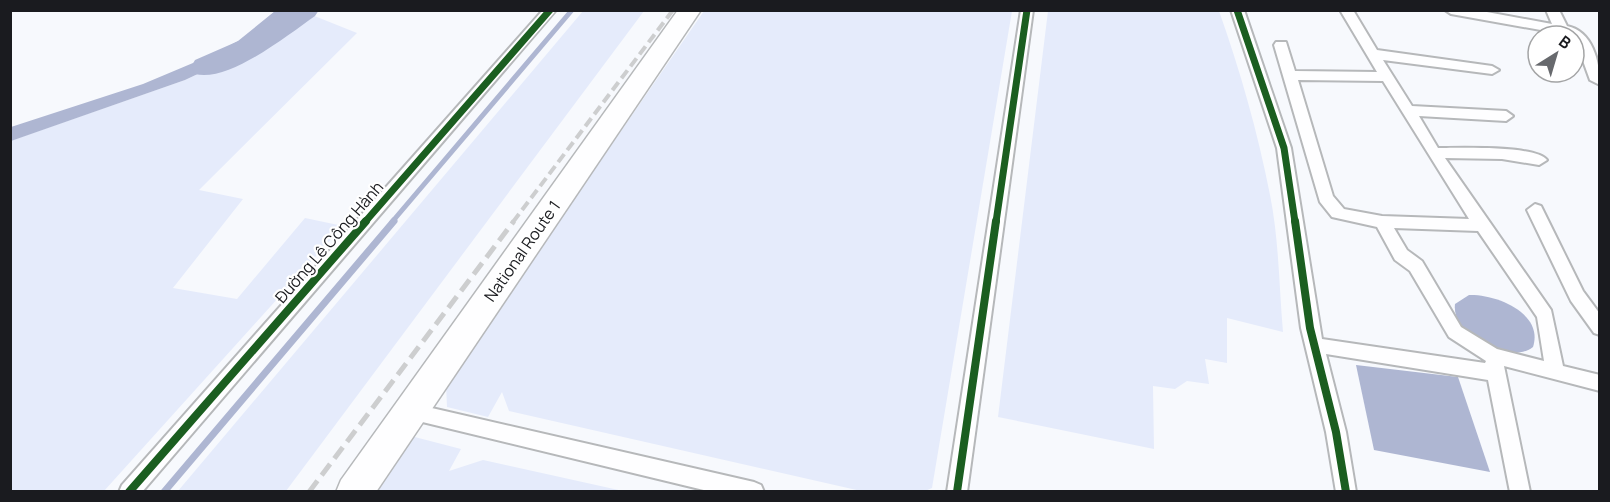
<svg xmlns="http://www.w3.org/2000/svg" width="1610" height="502" viewBox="0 0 1610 502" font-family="Manrope,sans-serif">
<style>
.green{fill:#e5ebfb}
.water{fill:#aeb6d2}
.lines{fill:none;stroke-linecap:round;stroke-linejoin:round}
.stream-far1{stroke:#aeb6d2;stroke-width:5}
.stream{stroke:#aeb6d2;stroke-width:7}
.river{fill:#aeb6d2;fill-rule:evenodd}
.street-casing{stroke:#b6b8ba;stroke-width:4}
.highway-casing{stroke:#b6b8ba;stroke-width:3}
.street{fill:#fefeff;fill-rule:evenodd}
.highway{fill:#fefeff;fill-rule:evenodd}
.rail-far1{stroke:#cdcecf;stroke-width:4;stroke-dasharray:10 5;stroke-linecap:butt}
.rail{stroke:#cdcecf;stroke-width:5;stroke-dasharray:14 7;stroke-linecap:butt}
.cycleway-far1-casing{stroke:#fff;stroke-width:10}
.cycleway-casing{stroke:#fff;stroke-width:12}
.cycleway-far1{stroke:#1b5e20;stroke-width:7}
.cycleway{stroke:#1b5e20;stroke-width:8}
.labels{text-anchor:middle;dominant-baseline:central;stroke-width:4.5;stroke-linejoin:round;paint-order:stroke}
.street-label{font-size:16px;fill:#1a1b1f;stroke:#fff}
</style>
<rect width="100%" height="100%" fill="#f7f9fd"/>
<g class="green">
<polygon points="302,11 357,33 199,190 243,199 173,288 237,299 305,218 343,226 104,491 11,491 10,141 185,80 238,55"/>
<polygon points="583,11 644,11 286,491 178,491"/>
<polygon points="704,11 1012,11 932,488 925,491 861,491 509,411 502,392 488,417 447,407 446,384"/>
<path d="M1048,11H1219C1240,70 1258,133 1270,195C1279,239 1279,287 1283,332L1227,318V363L1205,359L1209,384L1187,381L1175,389L1153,386L1154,449L998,417Z"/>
<polygon points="407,435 461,449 449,471 483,460 623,491 369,492"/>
</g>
<g class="water">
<polygon points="275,11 302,11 238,55 185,80 11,141 11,127 143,84 212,55 238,41"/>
<path d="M1469,295C1496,294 1544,313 1533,347C1508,366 1451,336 1455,304Z"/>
<polygon points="1356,365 1458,377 1490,472 1374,450"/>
</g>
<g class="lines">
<polyline class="stream-far1" points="392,222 572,10"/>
<polyline class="stream" points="164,492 394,221"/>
<path class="river" d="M285,10H319L315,16C288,35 228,83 195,74L191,67L195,60L243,39Z"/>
<defs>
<g id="street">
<polygon points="543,10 556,10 142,492 119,492 122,485"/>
<polygon points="1021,10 1033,10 967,492 947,492"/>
<path d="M1231,10H1244L1291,148L1322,339L1485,363L1486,361L1449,337L1410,271L1395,260L1377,227L1332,217L1320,202L1274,45L1276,42H1286L1295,71L1377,72L1340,10H1353L1377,50L1492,66L1499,70L1492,74L1383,60L1412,106L1506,111L1513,116L1506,121L1419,116L1438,148C1458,148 1536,145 1547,160L1539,165L1502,159L1445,158L1551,310L1563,366L1600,375V391L1504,366L1530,492H1510L1488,380L1326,354L1346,432L1356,492H1336L1326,432L1301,328L1277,148ZM1298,80L1383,81L1469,219L1382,216L1344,209L1333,196ZM1394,228L1478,231L1537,317L1544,361L1497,349L1461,327L1422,261L1407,250Z"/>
<path d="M1445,10H1476L1552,24L1546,10H1559L1567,26C1592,31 1600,61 1600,85L1590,80L1574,36L1451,14Z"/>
<polygon points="1535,204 1541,206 1583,291 1600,314 1600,335 1594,333 1571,301 1527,210"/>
<polygon points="410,403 754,482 761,485 764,492 712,492 410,419 403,417 401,411 403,405"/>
</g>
<polygon id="highway" points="678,10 701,10 376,492 336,492 341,480"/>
</defs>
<use href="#street" class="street-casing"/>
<use href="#highway" class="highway-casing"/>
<use href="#street" class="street"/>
<use href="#highway" class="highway"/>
<polyline class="rail-far1" points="513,222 673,10"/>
<polyline class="rail" points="309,492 514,221"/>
<defs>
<g id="cycleway-far1">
<polyline points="1237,10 1284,148 1295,222"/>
<polyline points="365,222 550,10"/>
<polyline points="996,222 1027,10"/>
</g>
<g id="cycleway">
<polyline points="1295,221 1310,328 1336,432 1346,492"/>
<polyline points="129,492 366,221"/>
<polyline points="957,492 996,221"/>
</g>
</defs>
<use href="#cycleway-far1" class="cycleway-far1-casing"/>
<use href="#cycleway" class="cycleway-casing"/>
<use href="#cycleway-far1" class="cycleway-far1"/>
<use href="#cycleway" class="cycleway"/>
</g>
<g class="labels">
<g class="street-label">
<text transform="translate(329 242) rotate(-49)">Đường Lê Công Hành</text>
<text transform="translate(522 251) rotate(-55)">National Route 1</text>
</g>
</g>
<rect width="1610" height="502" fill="none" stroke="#1a1b1f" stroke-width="24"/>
<g transform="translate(1556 54) rotate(37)"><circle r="28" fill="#ffffff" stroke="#a3a4a5" stroke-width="1.5"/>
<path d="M0-4.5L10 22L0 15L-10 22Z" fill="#67696d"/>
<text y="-9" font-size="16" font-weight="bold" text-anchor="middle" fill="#1a1b1f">B</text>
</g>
</svg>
